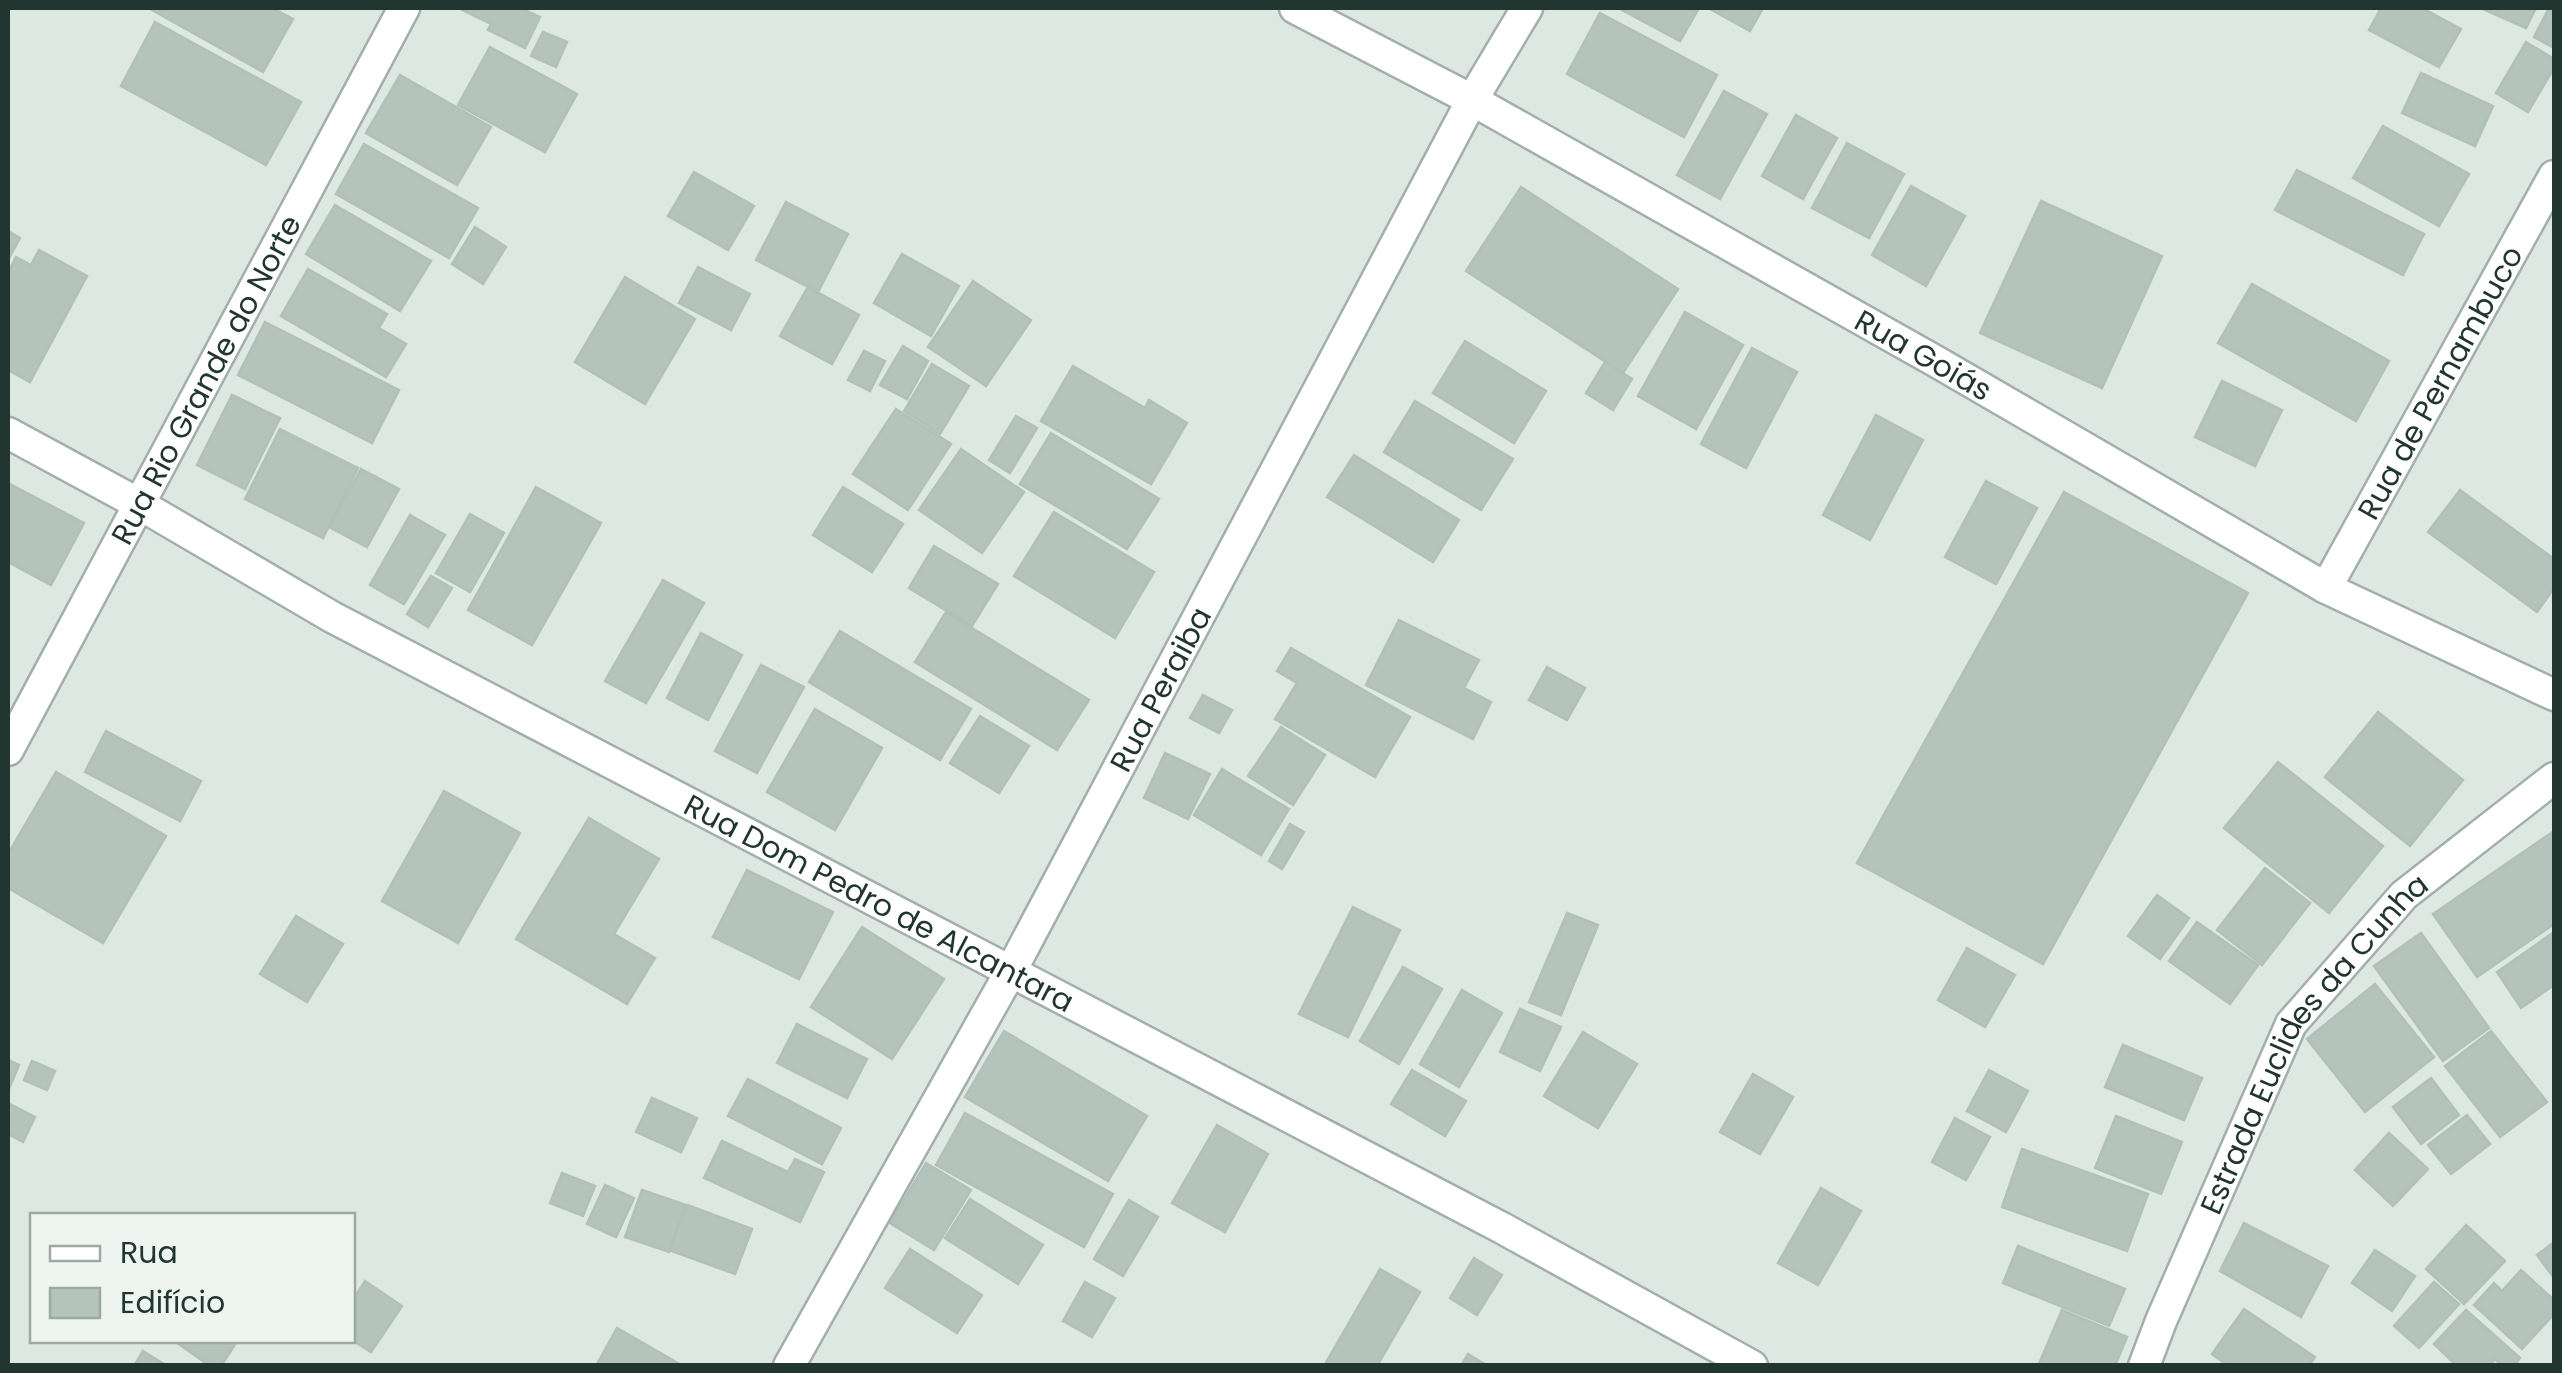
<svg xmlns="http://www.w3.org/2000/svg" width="2562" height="1373" viewBox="0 0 2562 1373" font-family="Poppins,sans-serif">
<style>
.building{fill:#b4c3bc;stroke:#b1c1ba;stroke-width:2.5}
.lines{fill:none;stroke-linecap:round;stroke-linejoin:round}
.minor-casing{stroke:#a2afaa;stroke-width:35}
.tertiary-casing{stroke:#a2afaa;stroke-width:35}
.minor{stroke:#fff;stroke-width:30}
.tertiary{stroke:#fff;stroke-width:30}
.labels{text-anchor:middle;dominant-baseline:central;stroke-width:8;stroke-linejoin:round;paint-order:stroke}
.street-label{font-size:30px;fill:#213630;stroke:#eef5f1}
</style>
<rect width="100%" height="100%" fill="#dee8e3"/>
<g class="building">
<polygon points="153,8 272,8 293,19 263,72 152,10"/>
<polygon points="458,8 521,8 540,17 525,48 488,30 491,24"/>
<polygon points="1618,8 1699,8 1680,41"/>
<polygon points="1708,8 1763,8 1750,31"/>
<polygon points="2381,8 2422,8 2461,29 2439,67 2369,30"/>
<polygon points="2481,8 2536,8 2526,28"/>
<polygon points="2549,8 2554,8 2554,48 2534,37"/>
<polygon points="1600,13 1717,75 1684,137 1567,74"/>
<polygon points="155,22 301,102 266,165 121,86"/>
<polygon points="543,32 567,42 556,67 531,56"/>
<polygon points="2526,42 2554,59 2554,68 2528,112 2496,93"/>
<polygon points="490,47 577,94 545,152 458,105"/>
<polygon points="2421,73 2493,106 2475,146 2402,113"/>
<polygon points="400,75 491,127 457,185 366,133"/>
<polygon points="1724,91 1767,114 1720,199 1677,175"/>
<polygon points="1796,115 1837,138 1803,199 1762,176"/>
<polygon points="2383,126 2469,174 2439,226 2353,178"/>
<polygon points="1847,143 1904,174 1869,238 1812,208"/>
<polygon points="364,144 478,208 449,258 336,194"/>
<polygon points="2297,170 2424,234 2403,275 2275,210"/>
<polygon points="694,172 754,206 728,250 668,216"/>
<polygon points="1911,186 1965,216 1926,286 1872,255"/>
<polygon points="1521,187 1678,289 1623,373 1466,271"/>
<polygon points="2041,201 2162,256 2102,388 1980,333"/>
<polygon points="786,202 848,234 818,292 756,260"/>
<polygon points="335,205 431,261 400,311 306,254"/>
<polygon points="475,227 506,247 483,284 452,264"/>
<polygon points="8,231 20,238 8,260"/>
<polygon points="39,250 87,276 30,382 8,370 8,273 16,257 31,265"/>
<polygon points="902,254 959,286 931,336 874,303"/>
<polygon points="698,267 750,294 731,330 679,303"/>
<polygon points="308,269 387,314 379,328 406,344 386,377 281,316"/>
<polygon points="625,277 695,319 645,404 575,362"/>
<polygon points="973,281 1031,320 986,386 928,347"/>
<polygon points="2252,284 2389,361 2356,421 2218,343"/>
<polygon points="808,287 859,315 832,364 780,336"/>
<polygon points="1685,312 1743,345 1696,429 1638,396"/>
<polygon points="265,322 399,390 372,443 238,375"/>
<polygon points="1465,341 1546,391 1514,443 1433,393"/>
<polygon points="903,346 928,361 907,399 880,385"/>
<polygon points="1752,348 1797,372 1746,468 1701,444"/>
<polygon points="864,351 885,361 870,391 848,380"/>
<polygon points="1605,362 1632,379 1613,410 1586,393"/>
<polygon points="932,364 969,386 940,434 904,411"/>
<polygon points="1073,366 1145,408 1149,400 1187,423 1151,484 1041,421"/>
<polygon points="2222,381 2282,410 2255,466 2195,437"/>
<polygon points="232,395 280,418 245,489 197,465"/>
<polygon points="1415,401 1513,459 1481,510 1384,452"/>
<polygon points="896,409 951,444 908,510 853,474"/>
<polygon points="1876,415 1923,440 1870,540 1823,515"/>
<polygon points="1016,416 1037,428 1010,473 989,460"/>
<polygon points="280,429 358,468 323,538 245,499"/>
<polygon points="1051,433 1159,499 1127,549 1020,484"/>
<polygon points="961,449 1024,492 982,553 919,510"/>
<polygon points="1354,455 1459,520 1433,562 1327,497"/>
<polygon points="361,469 399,489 367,547 329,527"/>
<polygon points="1986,481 2037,508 1996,584 1945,557"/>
<polygon points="8,483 84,523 51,585 8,562"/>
<polygon points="536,487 601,523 532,645 468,610"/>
<polygon points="843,487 903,524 872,572 813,535"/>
<polygon points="2460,490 2554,559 2554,588 2537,612 2428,532"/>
<polygon points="2064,492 2248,593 2043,964 1857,863"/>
<polygon points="1054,512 1154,572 1115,638 1014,576"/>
<polygon points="470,514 504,533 470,592 436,573"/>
<polygon points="410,515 445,535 404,604 370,585"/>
<polygon points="934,546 998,584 972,626 909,588"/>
<polygon points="431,576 452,588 428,627 407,614"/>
<polygon points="663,580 704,603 646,703 605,681"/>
<polygon points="946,612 1089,700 1057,750 915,662"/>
<polygon points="1399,620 1479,660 1464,688 1491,702 1473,739 1366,685"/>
<polygon points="840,631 971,709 940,760 809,682"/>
<polygon points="701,633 742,655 708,720 667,698"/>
<polygon points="1291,648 1410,717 1375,777 1275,719 1297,683 1277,671"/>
<polygon points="761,665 804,687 757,773 715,751"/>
<polygon points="1547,667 1585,688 1567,720 1529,700"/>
<polygon points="1203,695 1232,710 1219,733 1190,718"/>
<polygon points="815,709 882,748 835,830 767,792"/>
<polygon points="2378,712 2463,780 2410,846 2325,777"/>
<polygon points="980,716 1029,746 999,793 950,763"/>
<polygon points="1281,727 1325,755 1293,805 1248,776"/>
<polygon points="106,731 201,781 180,821 85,772"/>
<polygon points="1165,753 1210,774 1188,819 1144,798"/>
<polygon points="2278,762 2383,846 2329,913 2224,828"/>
<polygon points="1222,769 1289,809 1261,855 1194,815"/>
<polygon points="56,772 166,836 103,943 8,888 8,854"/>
<polygon points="444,791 520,833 458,943 382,901"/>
<polygon points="589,818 659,859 614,934 655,958 627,1004 516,939"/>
<polygon points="1290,824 1304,832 1282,869 1269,861"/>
<polygon points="2554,831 2554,924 2477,977 2433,914"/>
<polygon points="2265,868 2310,903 2262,965 2217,930"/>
<polygon points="747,870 833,912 799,979 713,937"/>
<polygon points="2157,895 2189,918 2160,959 2128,936"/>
<polygon points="1353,907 1400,930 1348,1037 1299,1014"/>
<polygon points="1567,913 1598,925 1561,1015 1529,1002"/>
<polygon points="296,916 343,944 307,1002 260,974"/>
<polygon points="2197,922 2258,965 2230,1004 2169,961"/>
<polygon points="862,927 944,979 892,1059 811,1007"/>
<polygon points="2554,932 2554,985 2521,1008 2497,972"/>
<polygon points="2421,933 2489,1028 2443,1061 2374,966"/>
<polygon points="1967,948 2015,975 1985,1027 1938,1000"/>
<polygon points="1403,967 1442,989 1399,1064 1360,1041"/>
<polygon points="2375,984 2434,1057 2365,1112 2307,1039"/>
<polygon points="1462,990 1502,1013 1459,1087 1420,1064"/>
<polygon points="1520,1009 1561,1027 1540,1071 1500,1052"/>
<polygon points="797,1024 867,1059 847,1098 777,1063"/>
<polygon points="1004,1031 1147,1116 1108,1181 965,1097"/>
<polygon points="2491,1031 2547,1102 2500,1137 2445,1066"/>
<polygon points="1583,1032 1637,1064 1598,1128 1544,1096"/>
<polygon points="2123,1045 2202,1078 2184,1120 2105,1087"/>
<polygon points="8,1060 19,1065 8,1091"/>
<polygon points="32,1061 55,1071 47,1090 24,1080"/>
<polygon points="1412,1070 1466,1101 1445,1136 1391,1104"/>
<polygon points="1989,1070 2028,1091 2006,1132 1967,1111"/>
<polygon points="1753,1074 1793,1097 1760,1154 1720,1132"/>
<polygon points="2431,1078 2459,1115 2421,1144 2393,1107"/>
<polygon points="748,1079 841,1128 822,1164 728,1116"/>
<polygon points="652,1098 697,1118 681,1152 636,1132"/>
<polygon points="8,1103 35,1117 23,1142 8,1134"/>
<polygon points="965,1113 1113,1194 1084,1247 936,1165"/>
<polygon points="2467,1115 2490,1144 2451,1174 2428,1145"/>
<polygon points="2116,1116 2182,1142 2161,1194 2095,1168"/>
<polygon points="1955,1118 1990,1137 1966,1180 1932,1162"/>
<polygon points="1217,1125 1268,1154 1225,1232 1172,1203"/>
<polygon points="2389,1133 2428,1169 2393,1206 2355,1170"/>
<polygon points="722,1141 788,1172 795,1159 824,1172 800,1222 704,1178"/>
<polygon points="2022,1149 2148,1194 2127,1251 2002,1207"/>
<polygon points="926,1163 971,1190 934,1250 890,1223"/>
<polygon points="562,1173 595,1186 583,1216 550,1203"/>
<polygon points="605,1185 634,1198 616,1237 587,1224"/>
<polygon points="1821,1188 1861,1211 1818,1285 1778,1263"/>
<polygon points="642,1190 686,1205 669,1252 625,1237"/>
<polygon points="970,1199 1043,1245 1018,1284 945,1238"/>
<polygon points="1129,1200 1158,1217 1123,1276 1094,1259"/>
<polygon points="687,1205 752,1229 735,1274 669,1250"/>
<polygon points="2244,1223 2328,1266 2301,1317 2220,1271"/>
<polygon points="2466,1225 2505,1261 2464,1304 2426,1269"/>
<polygon points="2554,1242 2554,1278 2537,1255"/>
<polygon points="2018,1246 2125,1289 2109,1326 2003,1283"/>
<polygon points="910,1249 982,1295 957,1333 885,1288"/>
<polygon points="2375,1250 2415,1276 2392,1311 2352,1283"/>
<polygon points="1474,1258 1502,1275 1477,1315 1450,1298"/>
<polygon points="1380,1269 1420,1292 1377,1366 1324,1366"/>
<polygon points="2521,1270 2554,1300 2554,1314 2522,1349 2474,1305 2494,1283 2502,1291"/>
<polygon points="365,1281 402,1306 371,1352 352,1340 352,1301"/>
<polygon points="1085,1282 1115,1298 1092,1337 1063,1321"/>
<polygon points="2434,1282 2459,1304 2419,1348 2394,1326"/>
<polygon points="2244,1309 2315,1357 2309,1366 2228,1366 2212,1354"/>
<polygon points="2062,1310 2127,1337 2115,1366 2038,1366"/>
<polygon points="2466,1310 2520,1358 2514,1366 2502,1366 2495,1359 2489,1366 2457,1366 2434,1344"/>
<polygon points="617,1328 683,1366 596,1366"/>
<polygon points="173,1340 238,1340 221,1366 210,1366"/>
<polygon points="143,1351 167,1366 134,1366"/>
<polygon points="1468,1354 1488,1366 1461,1366"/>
</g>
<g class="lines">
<defs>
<g id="minor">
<path id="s1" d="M8,433L139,504L332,617L1502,1228L1752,1366"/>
<path id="s2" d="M2326,588L2554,176"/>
<path id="s3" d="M8,750L404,8"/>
<path id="s4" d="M789,1366L1012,969L1472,100L1527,8"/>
</g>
<g id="tertiary">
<path id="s5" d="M1295,8L1472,100L1937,362L2326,588L2554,695"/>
<path id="s6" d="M2144,1366L2161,1321L2291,1024L2404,895L2554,778"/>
</g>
</defs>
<use href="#minor" class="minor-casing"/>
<use href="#tertiary" class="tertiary-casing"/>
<use href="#minor" class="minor"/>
<use href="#tertiary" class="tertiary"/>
</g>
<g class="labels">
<g class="street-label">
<text stroke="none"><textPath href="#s5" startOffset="718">Rua Goiás</textPath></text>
<text stroke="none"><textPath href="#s3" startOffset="420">Rua Rio Grande do Norte</textPath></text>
<text stroke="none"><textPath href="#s2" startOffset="235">Rua de Pernambuco</textPath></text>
<text stroke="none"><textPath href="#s4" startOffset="772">Rua Peraiba</textPath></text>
<text stroke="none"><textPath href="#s1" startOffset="990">Rua Dom Pedro de Alcantara</textPath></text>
<text stroke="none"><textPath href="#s6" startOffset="368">Estrada Euclides da Cunha</textPath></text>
</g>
</g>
<rect width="2562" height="1373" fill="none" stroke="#213630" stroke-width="20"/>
<rect x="30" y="1213" width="325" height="130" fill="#eef5f1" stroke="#9ca9a4" stroke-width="2.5"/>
<rect x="50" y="1246" width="50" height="15" fill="#ffffff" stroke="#9ca9a4" stroke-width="2.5"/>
<text x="120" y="1263" font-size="30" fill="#213630">Rua</text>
<rect x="50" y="1288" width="50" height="30" fill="#b4c3bc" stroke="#9ca9a4" stroke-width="2.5"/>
<text x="120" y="1313" font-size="30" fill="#213630">Edifício</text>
</svg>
